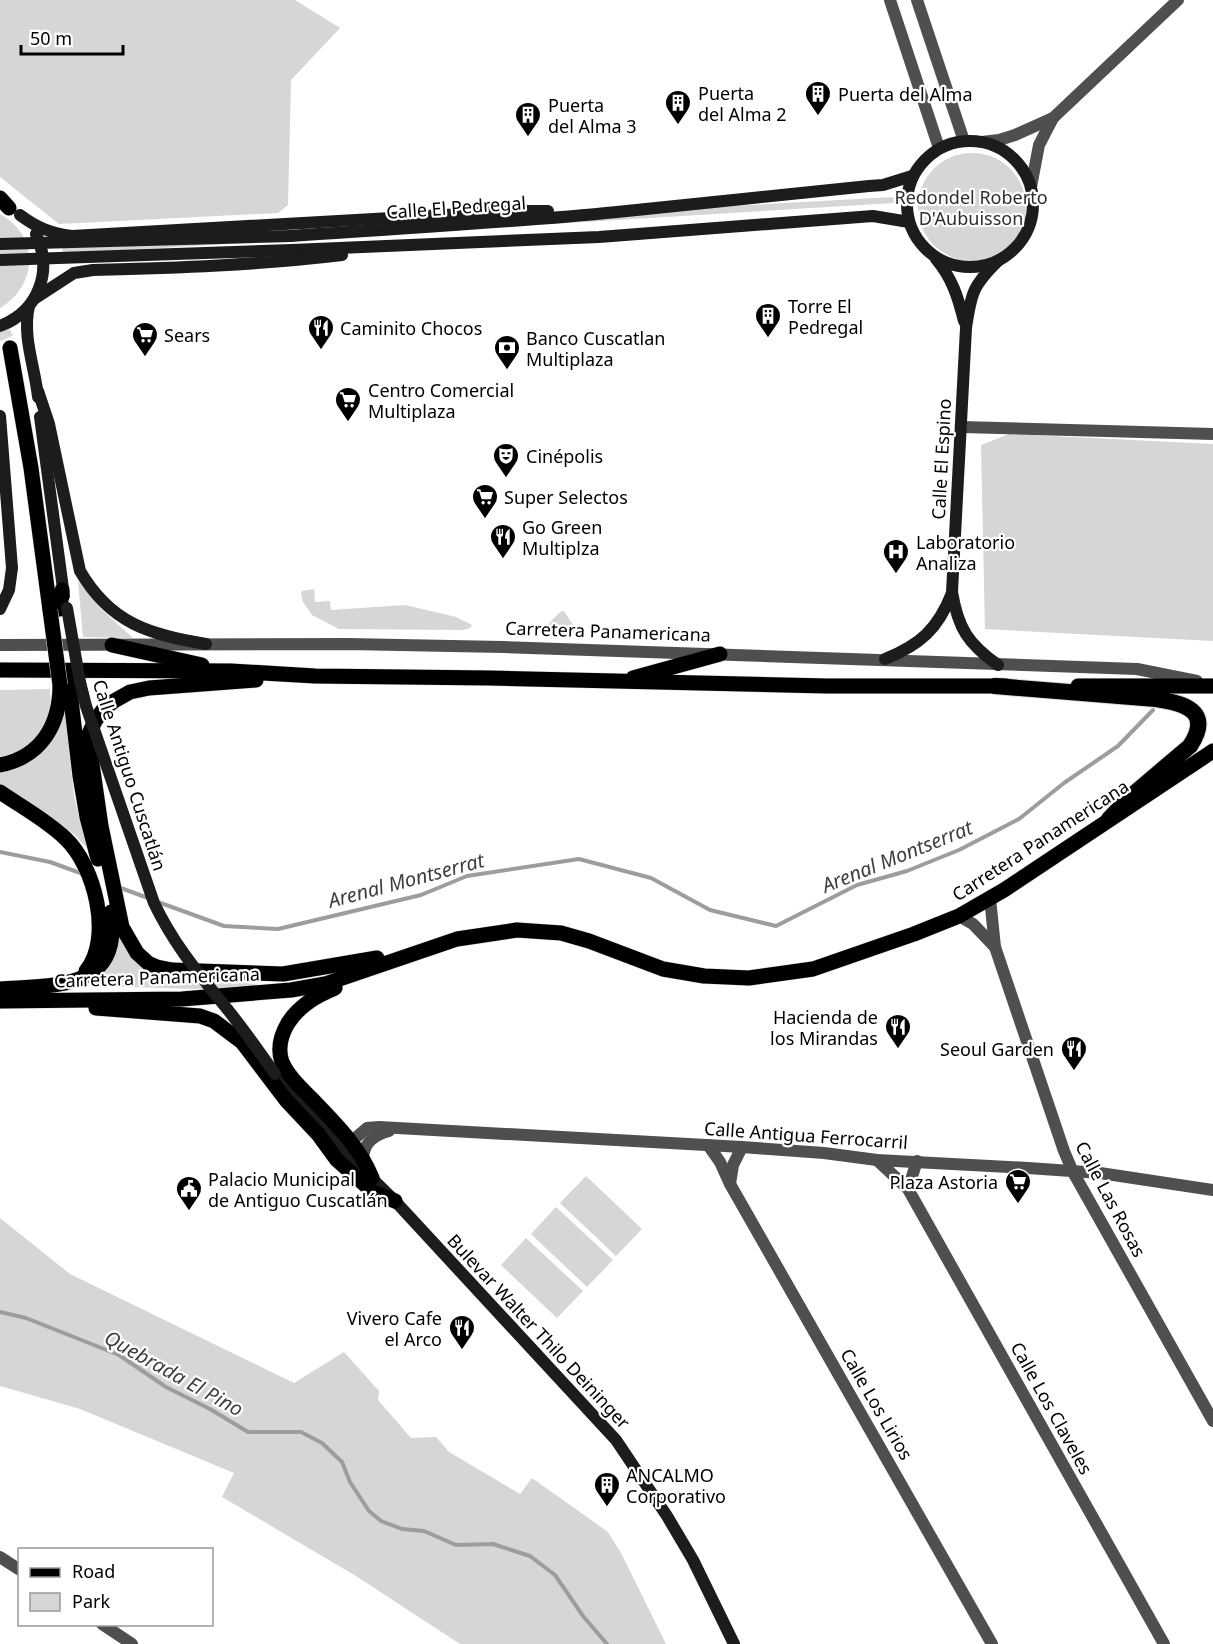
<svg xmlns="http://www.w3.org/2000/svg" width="1213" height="1644" viewBox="0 0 1213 1644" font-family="'Noto Sans',sans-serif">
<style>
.green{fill:#d6d6d6}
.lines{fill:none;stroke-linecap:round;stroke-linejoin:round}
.stream{stroke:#9d9d9d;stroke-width:4}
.primary-tunnel{stroke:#d9d9d9;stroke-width:15;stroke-dasharray:15 8;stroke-linecap:butt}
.primary-casing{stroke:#dbdbdb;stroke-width:16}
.trunk-casing{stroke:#dbdbdb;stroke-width:18}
.minor{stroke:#4f4f4f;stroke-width:12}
.tertiary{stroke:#4f4f4f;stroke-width:12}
.secondary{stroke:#1c1c1c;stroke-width:12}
.primary{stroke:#000;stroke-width:15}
.trunk{stroke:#000;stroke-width:16}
.primary-bridge-casing{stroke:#dbdbdb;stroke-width:16;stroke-linecap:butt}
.secondary-bridge{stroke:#1c1c1c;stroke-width:12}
.primary-bridge{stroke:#000;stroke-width:15}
.labels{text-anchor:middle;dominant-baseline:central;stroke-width:4.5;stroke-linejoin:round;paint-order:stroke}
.poi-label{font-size:18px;fill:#000;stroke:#fff;text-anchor:start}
.park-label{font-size:18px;fill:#2d2d2d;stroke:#fff}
.street-label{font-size:18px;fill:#000;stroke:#fff}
.water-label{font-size:20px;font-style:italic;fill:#3e3e3e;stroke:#fff}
</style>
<rect width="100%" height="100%" fill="#fff"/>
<g class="green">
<polygon points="0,0 295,0 340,28 291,80 288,205 278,213 59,224 0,177"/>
<circle cx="972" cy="207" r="54"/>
<polygon points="893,197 894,203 63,254 62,243"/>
<path d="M0,214C40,236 38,285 0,308Z"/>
<polygon points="1009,434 1213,444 1213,641 985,629 981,445"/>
<polygon points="78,581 101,609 133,638 83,637"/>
<polygon points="314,589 315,602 330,601 331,610 405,605 456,617 472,625 470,628 463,630 339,629 312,615 303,602 301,593 302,591"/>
<polygon points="564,611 571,622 584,635 542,635 540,633 560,612"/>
<path d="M50,689C54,730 35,745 0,761V690Z"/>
<polygon points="64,704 74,796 87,848 74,834 0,786 0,768 17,765"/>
<path d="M117,933L133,955L214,978L259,985L261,987L235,990L93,986L94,981C111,968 114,954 117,933Z"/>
<polygon points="586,1176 642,1229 616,1256 560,1203"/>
<polygon points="556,1207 613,1260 587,1287 531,1234"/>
<polygon points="0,1218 70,1274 294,1383 344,1352 379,1391 378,1400 411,1438 436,1437 449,1452 520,1494 532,1478 608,1532 621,1553 666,1644 460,1644 356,1576 222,1497 234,1473 80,1409 0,1386"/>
<polygon points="526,1238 583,1291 557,1318 501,1265"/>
</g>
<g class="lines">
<g class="stream">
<polyline points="0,852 50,862 83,874"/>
<polyline points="118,887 148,898"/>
<polyline points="158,902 224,926 278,929 421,895 467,876 579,859 651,878 710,910 776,926 857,885 907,871 959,850 1019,819 1064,783 1118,746 1153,710"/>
<polyline points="0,1312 26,1318 119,1355 166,1387 210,1409 248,1432 301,1432 322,1443 342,1462 350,1482 369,1511 381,1521 402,1529 424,1531 456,1545 493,1544 530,1556 555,1575 583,1616 607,1644"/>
</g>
<polyline class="primary-tunnel" points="0,325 10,348"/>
<defs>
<g id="primary">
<polyline points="0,198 9,208"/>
<polyline points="10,348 31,468 50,610"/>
<polyline points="60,609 62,590"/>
<polyline points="112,645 202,665"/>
<polyline points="0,670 231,671 315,676 490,678 827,686 1006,686"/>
<polyline points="633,678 720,654"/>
<polyline points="256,680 149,688 130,692 114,701 103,710 95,721 88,736 101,826 122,927 137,953 148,963 157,967 172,970 283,974 377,958"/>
<polyline points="69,683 80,776 87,817 98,859"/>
<polyline points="1078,686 1213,686"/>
<path d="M0,765C41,757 60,725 60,685"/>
<path d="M0,792C22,807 46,820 65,838C95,866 113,938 86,971"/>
<path d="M335,988C316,996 300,1005 288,1023C281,1035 277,1048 282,1062C288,1076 300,1087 311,1098C333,1121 360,1147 372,1178"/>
<path d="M0,989C55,985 122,991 111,912"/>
<polyline points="0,1001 182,999 291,990 325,984 457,939 517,930 561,933 589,941 663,969 704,976 749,978 813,969 914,934 959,916 1004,890 1213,751"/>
<polyline points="96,1008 200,1016 214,1021 242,1042 286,1100 318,1134 337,1160 373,1192 395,1201"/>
</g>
<path id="trunk" d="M995,686L1156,699C1184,703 1213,711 1190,746L1130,797L1109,819"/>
</defs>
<use href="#primary" class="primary-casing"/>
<use href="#trunk" class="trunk-casing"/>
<g class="minor">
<polyline points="890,0 939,148"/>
<polyline points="917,0 964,141"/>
<polyline points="961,427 1213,434"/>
<polyline points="708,1145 720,1162 730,1184 992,1644"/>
<polyline points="345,1147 367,1128 379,1127 742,1147 824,1153 877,1160 1028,1168 1100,1173 1213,1190"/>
<path d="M363,1160C363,1143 374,1135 389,1131"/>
<polyline points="877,1160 908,1189 1164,1644"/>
<polyline points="730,1184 733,1165 742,1147"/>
<polyline points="908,1189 917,1161"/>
<polyline points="0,1557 20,1570"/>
<polyline points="102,1624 132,1644"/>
</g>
<g class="tertiary">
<polyline points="982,142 999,140 1015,135 1053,118 1178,0"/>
<polyline points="1031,187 1039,145 1053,118"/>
<polyline points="0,645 348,644 503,647 1137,669 1197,681"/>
<polyline points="990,898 995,947 1064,1151 1073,1172 1213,1421"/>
<polyline points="959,916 973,924 995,947"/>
</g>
<g class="secondary">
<circle cx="970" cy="204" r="63"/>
<path d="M20,215C37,228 51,233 72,236L514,211H548"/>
<path d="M291,236C400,228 508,223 617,212C701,204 785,194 869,186L883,185L912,176"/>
<polyline points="292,250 599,237 873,216 909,222"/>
<path d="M936,259C952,278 958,297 964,321"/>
<path d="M34,299L74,273L93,270C177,268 259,265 342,255"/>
<path d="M29,306C22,337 35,367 38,397"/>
<path d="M0,326C39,311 53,271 36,234"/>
<path d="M38,391L49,424L80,571C111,624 149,634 206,644"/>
<polyline points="0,416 12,568 9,590 0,609"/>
<polyline points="40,417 64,596"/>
<path d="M885,659C920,645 938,629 952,593"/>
<path d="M998,665C968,644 958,628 952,592L966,328C971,293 973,285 999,260"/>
<polyline points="275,1074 342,1149 395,1201 616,1440 667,1516 693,1560 734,1644"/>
</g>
<use href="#primary" class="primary"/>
<use href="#trunk" class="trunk"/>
<defs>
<polyline id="primary-bridge" points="50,610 60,685"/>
</defs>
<use href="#primary-bridge" class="primary-bridge-casing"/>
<g class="secondary-bridge">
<polyline points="0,244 291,236"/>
<polyline points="0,260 292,250"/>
<path d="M67,608L80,682L86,706L154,903C174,945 199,974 228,1010C245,1031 260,1053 275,1074"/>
</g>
<use href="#primary-bridge" class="primary-bridge"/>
</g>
<defs>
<symbol id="building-pin" viewBox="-11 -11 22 30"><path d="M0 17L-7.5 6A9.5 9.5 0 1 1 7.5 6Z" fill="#000" stroke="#fff"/><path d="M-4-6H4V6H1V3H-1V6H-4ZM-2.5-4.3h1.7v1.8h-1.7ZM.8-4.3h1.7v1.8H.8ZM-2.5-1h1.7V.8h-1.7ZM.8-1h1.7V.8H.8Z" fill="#fff"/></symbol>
<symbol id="restaurant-pin" viewBox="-11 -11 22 30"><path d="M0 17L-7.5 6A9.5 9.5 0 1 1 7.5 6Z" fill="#000" stroke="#fff"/><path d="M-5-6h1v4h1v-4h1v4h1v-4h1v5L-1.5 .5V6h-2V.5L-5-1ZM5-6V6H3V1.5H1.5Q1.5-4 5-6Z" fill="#fff"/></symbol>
<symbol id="supermarket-pin" viewBox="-11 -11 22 30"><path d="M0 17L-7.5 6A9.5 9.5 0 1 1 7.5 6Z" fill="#000" stroke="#fff"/><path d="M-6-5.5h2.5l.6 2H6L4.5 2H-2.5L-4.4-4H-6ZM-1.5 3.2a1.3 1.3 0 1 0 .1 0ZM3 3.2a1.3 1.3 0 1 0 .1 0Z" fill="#fff"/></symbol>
<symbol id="bank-pin" viewBox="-11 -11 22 30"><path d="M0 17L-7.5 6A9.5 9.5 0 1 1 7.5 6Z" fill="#000" stroke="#fff"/><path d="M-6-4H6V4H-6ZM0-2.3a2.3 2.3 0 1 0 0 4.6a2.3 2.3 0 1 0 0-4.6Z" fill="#fff"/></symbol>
<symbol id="theatre-pin" viewBox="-11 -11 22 30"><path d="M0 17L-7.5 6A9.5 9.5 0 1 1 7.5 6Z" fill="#000" stroke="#fff"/><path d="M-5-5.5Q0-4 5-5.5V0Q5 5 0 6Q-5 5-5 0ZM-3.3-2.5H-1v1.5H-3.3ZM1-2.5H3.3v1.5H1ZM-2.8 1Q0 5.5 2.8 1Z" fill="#fff"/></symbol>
<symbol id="hospital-pin" viewBox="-11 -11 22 30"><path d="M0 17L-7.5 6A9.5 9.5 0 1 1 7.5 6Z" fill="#000" stroke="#fff"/><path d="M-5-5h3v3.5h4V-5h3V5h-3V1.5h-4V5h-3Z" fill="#fff"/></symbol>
<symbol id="civic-pin" viewBox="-11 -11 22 30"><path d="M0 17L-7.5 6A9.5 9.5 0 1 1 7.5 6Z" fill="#000" stroke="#fff"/><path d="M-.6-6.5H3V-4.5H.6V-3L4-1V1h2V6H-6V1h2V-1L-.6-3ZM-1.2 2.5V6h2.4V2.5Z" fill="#fff"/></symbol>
</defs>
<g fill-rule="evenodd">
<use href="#building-pin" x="803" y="79" width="30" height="40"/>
<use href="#building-pin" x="663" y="88" width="30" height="40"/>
<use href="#building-pin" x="513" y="100" width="30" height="40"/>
<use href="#building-pin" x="753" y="301" width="30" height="40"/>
<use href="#restaurant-pin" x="306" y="313" width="30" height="40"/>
<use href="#supermarket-pin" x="130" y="320" width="30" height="40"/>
<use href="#bank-pin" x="492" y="333" width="30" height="40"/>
<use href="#supermarket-pin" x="333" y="385" width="30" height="40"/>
<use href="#theatre-pin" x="491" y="441" width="30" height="40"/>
<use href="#supermarket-pin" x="470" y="482" width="30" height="40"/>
<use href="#restaurant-pin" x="488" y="522" width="30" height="40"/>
<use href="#hospital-pin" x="881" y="537" width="30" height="40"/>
<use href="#restaurant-pin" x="883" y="1012" width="30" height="40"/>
<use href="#restaurant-pin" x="1059" y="1034" width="30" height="40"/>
<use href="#supermarket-pin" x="1003" y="1167" width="30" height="40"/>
<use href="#civic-pin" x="174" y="1174" width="30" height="40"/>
<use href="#restaurant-pin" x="447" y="1313" width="30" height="40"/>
<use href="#building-pin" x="592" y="1470" width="30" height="40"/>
</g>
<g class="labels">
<g class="poi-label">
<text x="698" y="93">Puerta<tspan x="698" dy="21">del Alma 2</tspan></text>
<text x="838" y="94">Puerta del Alma</text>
<text x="548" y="105">Puerta<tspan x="548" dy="21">del Alma 3</tspan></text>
<text x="788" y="306">Torre El<tspan x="788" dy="21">Pedregal</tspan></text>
<text x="340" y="328">Caminito Chocos</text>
<text x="164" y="335">Sears</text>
<text x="526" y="338">Banco Cuscatlan<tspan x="526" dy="21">Multiplaza</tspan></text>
<text x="368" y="390">Centro Comercial<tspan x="368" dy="21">Multiplaza</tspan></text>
<text x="526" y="456">Cinépolis</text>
<text x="504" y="497">Super Selectos</text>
<text x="522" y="527">Go Green<tspan x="522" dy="21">Multiplza</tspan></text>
<text x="916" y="542">Laboratorio<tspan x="916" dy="21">Analiza</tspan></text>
<text x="878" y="1017" text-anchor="end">Hacienda de<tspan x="878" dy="21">los Mirandas</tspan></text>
<text x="1054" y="1049" text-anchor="end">Seoul Garden</text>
<text x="208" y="1179">Palacio Municipal<tspan x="208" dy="21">de Antiguo Cuscatlán</tspan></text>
<text x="998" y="1182" text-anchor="end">Plaza Astoria</text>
<text x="442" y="1318" text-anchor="end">Vivero Cafe<tspan x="442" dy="21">el Arco</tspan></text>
<text x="626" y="1475">ANCALMO<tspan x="626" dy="21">Corporativo</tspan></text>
</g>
<g class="park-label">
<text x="971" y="197">Redondel Roberto<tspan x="971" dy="21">D'Aubuisson</tspan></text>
</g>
<g class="street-label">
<text transform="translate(456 207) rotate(-4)">Calle El Pedregal</text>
<text transform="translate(941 459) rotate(-87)">Calle El Espino</text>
<text transform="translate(608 631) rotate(2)">Carretera Panamericana</text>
<text transform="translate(130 775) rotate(72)">Calle Antiguo Cuscatlán</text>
<text transform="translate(1040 840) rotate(-33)">Carretera Panamericana</text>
<text transform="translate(157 977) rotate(-2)">Carretera Panamericana</text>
<text transform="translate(806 1135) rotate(4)">Calle Antigua Ferrocarril</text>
<text transform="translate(1111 1199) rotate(62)">Calle Las Rosas</text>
<text transform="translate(539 1331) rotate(47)">Bulevar Walter Thilo Deininger</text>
<text transform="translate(877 1404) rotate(60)">Calle Los Lirios</text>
<text transform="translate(1052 1408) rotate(61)">Calle Los Claveles</text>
</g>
<g class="water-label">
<text transform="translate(897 856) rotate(-22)">Arenal Montserrat</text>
<text transform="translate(406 880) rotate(-15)">Arenal Montserrat</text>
<text transform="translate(174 1373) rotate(29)">Quebrada El Pino</text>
</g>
</g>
<rect x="18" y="1548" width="195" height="78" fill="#ffffff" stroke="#999999" stroke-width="1.5"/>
<rect x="30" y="1568" width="30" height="9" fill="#000000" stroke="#999999" stroke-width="1.5"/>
<text x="72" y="1578" font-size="18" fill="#000000">Road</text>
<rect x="30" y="1593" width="30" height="18" fill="#d6d6d6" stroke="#999999" stroke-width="1.5"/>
<text x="72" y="1608" font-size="18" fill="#000000">Park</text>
<path d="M21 45v9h102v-9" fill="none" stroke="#000000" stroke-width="3"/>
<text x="30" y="45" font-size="18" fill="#000000" stroke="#ffffff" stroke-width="4.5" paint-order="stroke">50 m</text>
</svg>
